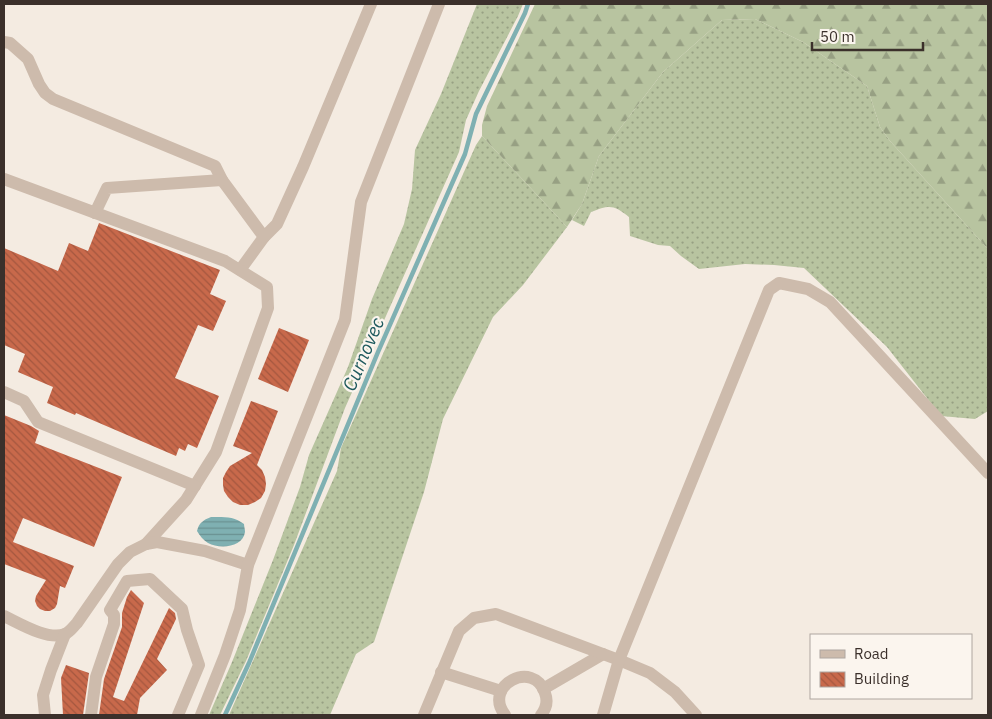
<svg xmlns="http://www.w3.org/2000/svg" width="992" height="719" viewBox="0 0 992 719" font-family="'IBM Plex Sans',sans-serif">
<style>
.grass{fill:url(#grass-dots)}
.forest{fill:url(#forest-firs)}
.water{fill:url(#water-rules)}
.lines{fill:none;stroke-linecap:round;stroke-linejoin:round}
.stream{stroke:#7fb0b2;stroke-width:4.5}
.building{fill:url(#building-back-hatch)}
.minor{stroke:#cdbbac;stroke-width:12}
.labels{text-anchor:middle;dominant-baseline:central;stroke-width:4.5;stroke-linejoin:round;paint-order:stroke}
.water-label{font-size:19px;font-style:italic;fill:#1f5a5e;stroke:#fbf5ee}
</style>
<defs>
<pattern id="grass-dots" width="8" height="8" patternUnits="userSpaceOnUse" patternTransform="scale(1.25)"><rect width="8" height="8" fill="#b8c4a0"/><path d="M2 2h.1M6 6h.1" fill="none" stroke="#97a083" stroke-width="1.8" stroke-linecap="round"/></pattern>
<pattern id="forest-firs" width="22" height="20" patternUnits="userSpaceOnUse" patternTransform="scale(1.25)"><rect width="22" height="20" fill="#b8c4a0"/><path d="M5 1l3.5 6h-7zM16 11l3.5 6h-7z" fill="#97a083"/></pattern>
<pattern id="water-rules" width="6" height="5" patternUnits="userSpaceOnUse" patternTransform="scale(1.25)"><rect width="6" height="5" fill="#7fb0b2"/><path d="M0 2.5h6" fill="none" stroke="#699091"/></pattern>
<pattern id="building-back-hatch" width="6" height="6" patternUnits="userSpaceOnUse" patternTransform="scale(1.25)"><rect width="6" height="6" fill="#c8694b"/><path d="M-1 5l2 2M0 0l6 6M5-1l2 2" fill="none" stroke="#a4573f"/></pattern>
</defs>
<rect width="100%" height="100%" fill="#f4ebe1"/>
<g class="grass">
<polygon points="477,4 523,4 518,16 479,91 466,120 459,152 345,408 294,545 246,661 220,715 209,715 232,662 273,560 300,487 309,455 348,367 372,299 404,224 412,189 415,150 441,94"/>
<path d="M755,19L803,42L867,86L880,127L890,141L988,249V411L975,419L941,416L887,347L804,268L774,265L745,264L699,269L681,256L670,246L658,245L630,236L629,217C613,204 609,205 591,212L584,226L572,220L582,204L599,156L663,72L722,20Z"/>
<polygon points="482,136 567,227 523,285 493,317 443,419 424,492 374,642 356,654 330,715 229,715 337,471 341,448 476,145"/>
</g>
<polygon class="forest" points="535,4 988,4 988,249 890,141 880,127 867,86 803,42 755,19 722,20 663,72 599,156 582,204 567,227 482,136 482,125 487,106"/>
<path class="water" d="M211,517C223,517 234,516 244,524C244,526 245,529 245,532C243,548 219,549 208,543C203,540 200,536 197,531C199,523 203,520 211,517Z"/>
<g class="lines">
<polyline class="stream" points="225,715 249,663 378,352 465,154 476,114 525,13 528,4"/>
</g>
<g class="building">
<polygon points="99,223 220,270 210,294 226,301 213,331 198,325 175,378 219,396 197,448 188,444 185,451 179,448 176,456 76,413 75,415 47,403 53,387 18,372 25,354 4,345 4,248 58,271 69,243 88,251"/>
<polygon points="279,328 309,340 288,392 258,379"/>
<polygon points="251,401 278,411 257,465 262,470 265,477 266,484 265,491 261,498 255,502 248,505 240,505 233,502 228,497 224,491 223,485 223,478 226,472 230,466 252,453 233,446"/>
<polygon points="4,415 31,426 39,431 35,443 122,477 94,547 23,518 13,542 74,566 65,588 60,586 57,604 55,608 50,611 45,611 40,609 37,606 35,601 36,596 46,580 4,564"/>
<polygon points="131,590 144,603 113,697 124,701 169,608 175,613 176,619 157,659 167,670 140,698 137,715 99,715 104,679 122,627 122,613 127,597"/>
<polygon points="66,665 89,673 83,715 63,715 61,678"/>
</g>
<g class="lines">
<g class="minor">
<polyline points="4,42 10,43 28,59 39,84 45,93 53,99 215,166 222,180 264,237 240,270"/>
<polyline points="4,179 225,261 267,287 268,308 216,452 186,500 146,544"/>
<polyline points="95,213 107,188 222,180"/>
<polyline points="264,237 277,224 303,167 371,4"/>
<polyline points="4,392 24,401 38,422 195,486"/>
<path d="M4,616C19,623 48,641 65,634C70,632 73,627 77,623L118,564L130,552L146,544L157,542L205,551L248,565"/>
<polyline points="441,672 501,691"/>
<polyline points="543,689 603,654"/>
<polyline points="45,715 43,695 51,670 65,634"/>
<polyline points="91,715 96,677 114,624 114,615 110,610 127,581 150,579 182,609 187,630 199,665 178,715"/>
<polyline points="201,715 225,655 240,610 248,565 345,320 361,202 439,4"/>
<polyline points="424,715 459,631 474,618 496,614 619,660 650,673 675,692 696,715"/>
<path d="M505,715C482,685 534,659 545,693C548,701 546,709 541,715"/>
<polyline points="603,715 619,660 769,290 779,283 808,289 830,302 988,473"/>
</g>
</g>
<g class="labels">
<g class="water-label">
<text transform="translate(363 354) rotate(-67)">Curnovec</text>
</g>
</g>
<rect width="992" height="719" fill="none" stroke="#3b302b" stroke-width="10"/>
<rect x="810" y="634" width="162" height="65" fill="#fbf5ee" stroke="#aea6a0"/>
<rect x="820" y="650" width="25" height="8" fill="#cdbbac" stroke="#aea6a0"/>
<text x="854" y="659" font-size="15" fill="#3b302b">Road</text>
<rect x="820" y="672" width="25" height="15" fill="url(#building-back-hatch)" stroke="#aea6a0"/>
<text x="854" y="684" font-size="15" fill="#3b302b">Building</text>
<path d="M812 42v8h111v-8" fill="none" stroke="#3b302b" stroke-width="2.5"/>
<text x="820" y="42" font-size="15" fill="#3b302b" stroke="#fbf5ee" stroke-width="4" paint-order="stroke">50 m</text>
</svg>
